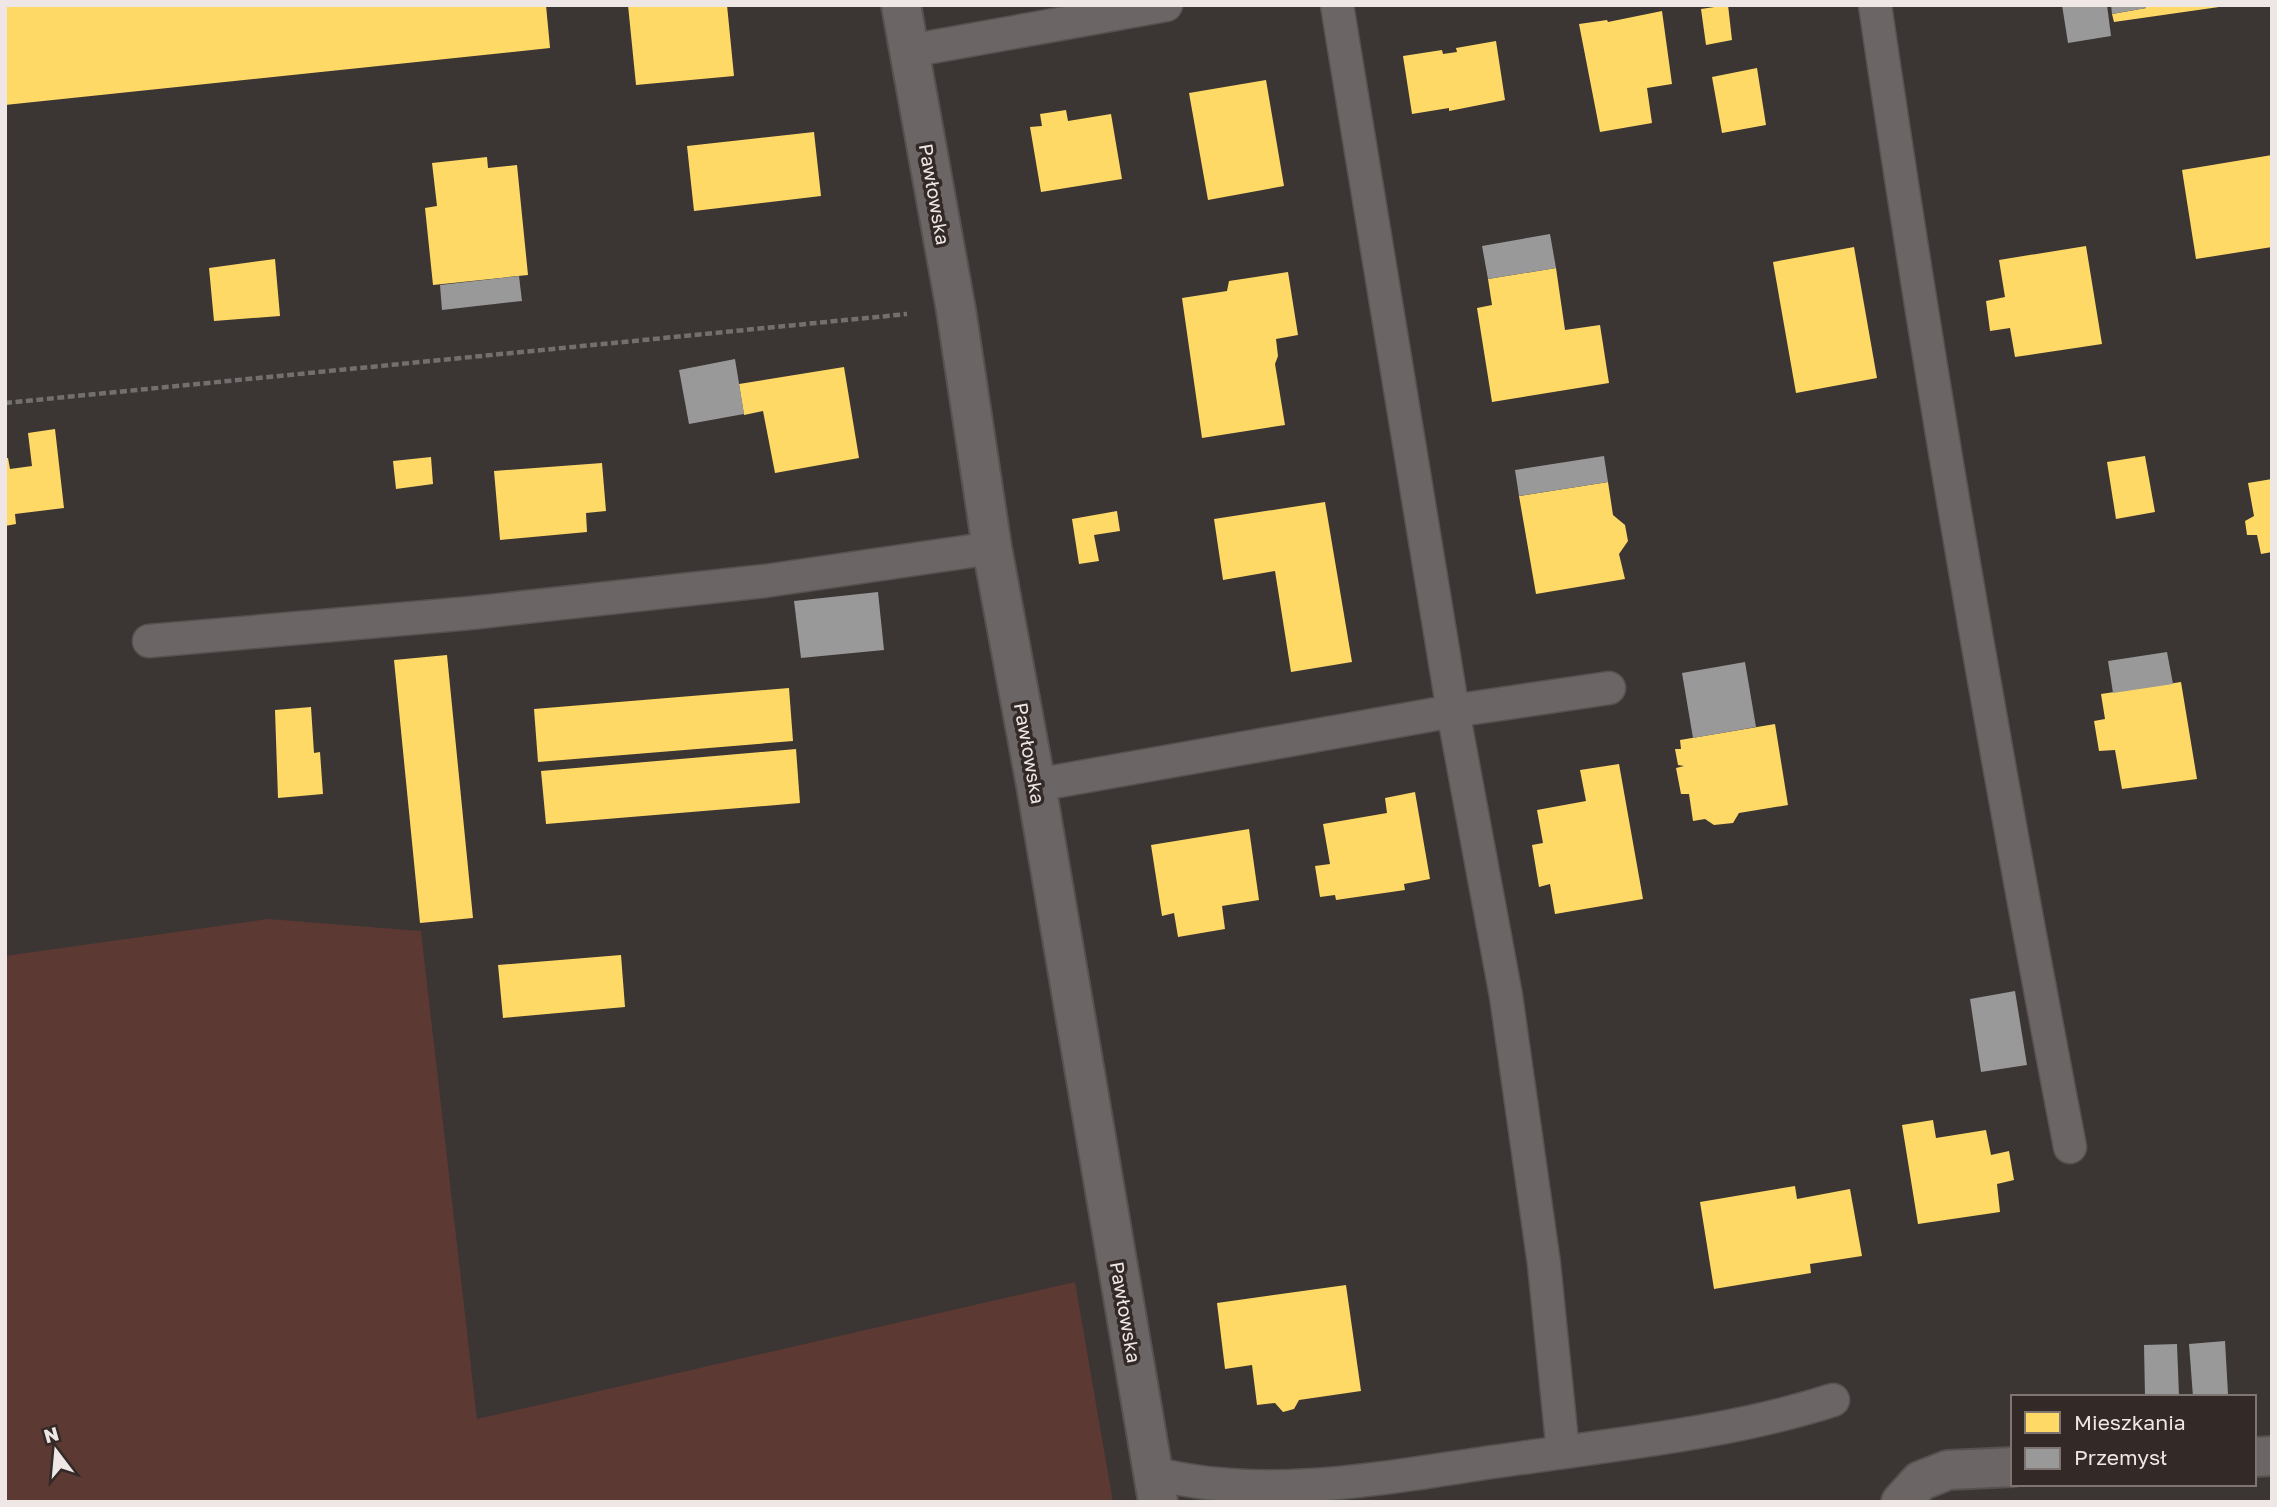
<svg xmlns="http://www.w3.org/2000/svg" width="2277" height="1507" viewBox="0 0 2277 1507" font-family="'Golos Text',sans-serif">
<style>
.green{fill:#5c3932}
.homes{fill:#ffd966}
.industry{fill:#999}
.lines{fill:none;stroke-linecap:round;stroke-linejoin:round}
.lane-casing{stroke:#575251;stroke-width:35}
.street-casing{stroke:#575251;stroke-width:42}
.path{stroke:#726f6e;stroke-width:4.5;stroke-dasharray:7 3.5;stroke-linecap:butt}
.lane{stroke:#6b6665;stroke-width:32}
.street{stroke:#6b6665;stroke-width:38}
.labels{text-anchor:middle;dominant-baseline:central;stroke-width:7;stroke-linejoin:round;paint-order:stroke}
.street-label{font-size:19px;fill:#eee7e5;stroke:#332927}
</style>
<rect width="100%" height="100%" fill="#3b3534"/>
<polygon class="green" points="268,919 421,931 477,1419 1075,1282 1113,1502 5,1502 5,956"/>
<g class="homes">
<polygon points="23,5 546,5 550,48 5,105 5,7"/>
<polygon points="628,5 727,5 734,76 636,85"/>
<polygon points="1728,5 1732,40 1706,45 1701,9"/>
<polygon points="2145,5 2219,5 2219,7 2114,22 2112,14 2146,8"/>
<polygon points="1662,11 1672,84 1647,88 1652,123 1600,132 1579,24 1607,20 1608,22"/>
<polygon points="1496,41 1505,100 1449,111 1449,108 1412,114 1403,56 1442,50 1443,54 1457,52 1456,48"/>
<polygon points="1757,68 1766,125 1722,133 1712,77"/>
<polygon points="1266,80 1284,186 1208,200 1189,93"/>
<polygon points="1066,110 1068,121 1111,114 1122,179 1041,192 1030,127 1042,126 1040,114"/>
<polygon points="814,132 821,196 694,211 687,146"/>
<polygon points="2272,155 2272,247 2196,259 2182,170"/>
<polygon points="487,157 488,168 517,165 528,275 433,285 425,208 437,206 432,163"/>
<polygon points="2086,246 2102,344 2015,357 2010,328 1990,331 1986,301 2005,297 1999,260"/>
<polygon points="1854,247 1877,378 1796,393 1773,262"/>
<polygon points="275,259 280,316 214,321 209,268"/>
<polygon points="1556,268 1565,330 1600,325 1609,383 1492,402 1477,308 1492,305 1488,279"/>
<polygon points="1288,272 1298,335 1276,339 1278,356 1275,364 1285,425 1202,438 1182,298 1227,291 1229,281"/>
<polygon points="844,367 859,458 775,473 763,411 744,415 739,384"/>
<polygon points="55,429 64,508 15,514 16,524 5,526 5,458 8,458 10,469 32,466 28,433"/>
<polygon points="2145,456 2155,512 2116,519 2107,462"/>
<polygon points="431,457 433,484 396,489 393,461"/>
<polygon points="602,463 606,511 586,513 587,532 500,540 494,471"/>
<polygon points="2272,479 2272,552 2261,554 2257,535 2247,535 2245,521 2254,516 2248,483"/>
<polygon points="1608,482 1613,515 1625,525 1628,541 1619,554 1625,579 1536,594 1519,496"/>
<polygon points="1325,502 1352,662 1291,672 1275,571 1223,580 1214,519"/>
<polygon points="1117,511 1120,531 1094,535 1099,561 1079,564 1072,519"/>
<polygon points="447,655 473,918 420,923 394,660"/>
<polygon points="2181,682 2197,779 2122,789 2115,750 2099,751 2094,721 2105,719 2101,694"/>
<polygon points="789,688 793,741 538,762 534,709"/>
<polygon points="311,707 314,753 320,752 323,794 278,798 275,710"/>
<polygon points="1775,724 1788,805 1739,813 1733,823 1714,825 1705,819 1693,821 1689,794 1681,794 1676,768 1684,766 1678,765 1675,749 1681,749 1680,740"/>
<polygon points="796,749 800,803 546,824 541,771"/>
<polygon points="1619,764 1643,899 1555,914 1550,884 1539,887 1532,845 1543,843 1537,810 1586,801 1580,770"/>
<polygon points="1415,792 1430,879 1404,884 1405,890 1336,900 1335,895 1320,897 1315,866 1330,864 1323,824 1387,813 1385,798"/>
<polygon points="1249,829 1259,900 1222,906 1225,929 1178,937 1174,913 1162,916 1151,845"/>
<polygon points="621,955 625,1007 503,1018 498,965"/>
<polygon points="1933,1120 1936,1138 1986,1130 1991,1155 2009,1151 2014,1180 1997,1184 2000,1212 1918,1224 1902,1125"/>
<polygon points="1795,1186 1797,1199 1850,1189 1862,1256 1810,1264 1811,1273 1714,1289 1700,1202"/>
<polygon points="1346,1285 1361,1391 1299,1400 1294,1409 1283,1412 1275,1403 1257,1405 1252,1365 1225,1369 1217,1303"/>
</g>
<g class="industry">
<polygon points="2062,5 2107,5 2111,36 2068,43"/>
<polygon points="2111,5 2145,5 2146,8 2112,14"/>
<polygon points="1550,234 1556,268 1488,279 1482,246"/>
<polygon points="519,276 522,301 442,310 440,285"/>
<polygon points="735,359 744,414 689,424 679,370"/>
<polygon points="1604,456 1608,482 1519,496 1515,470"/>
<polygon points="878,592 884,650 801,658 794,601"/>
<polygon points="2167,652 2173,684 2113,693 2108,661"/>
<polygon points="1745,662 1756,727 1693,738 1682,673"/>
<polygon points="2015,991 2027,1065 1981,1072 1970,999"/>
<polygon points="2225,1341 2228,1394 2193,1397 2189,1344"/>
<polygon points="2177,1344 2179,1396 2145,1397 2144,1345"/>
</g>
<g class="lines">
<defs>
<g id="lane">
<path d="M1875,5C1931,387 1997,768 2070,1147"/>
<polyline points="909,51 1166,5"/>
<polyline points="149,641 471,613 765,581 992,548"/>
<polyline points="1036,785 1453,711 1337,5"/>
<polyline points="1563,1452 1544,1264 1506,996 1453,711 1609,688"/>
<path d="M1153,1473C1274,1504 1400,1474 1521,1458C1625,1443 1733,1432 1833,1400"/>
</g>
<g id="street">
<polyline points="901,5 956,310 992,548 1036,785 1158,1502"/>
<polyline points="2254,1457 2272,1456"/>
<polyline points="1901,1502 1920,1481 1948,1470 2013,1467"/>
</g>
</defs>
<use href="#lane" class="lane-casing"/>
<use href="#street" class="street-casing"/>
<polyline class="path" points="5,403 907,314"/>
<use href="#lane" class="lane"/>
<use href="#street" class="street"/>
</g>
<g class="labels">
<g class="street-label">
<text transform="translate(935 194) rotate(80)">Pawłowska</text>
<text transform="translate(1030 753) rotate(80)">Pawłowska</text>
<text transform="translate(1126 1312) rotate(80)">Pawłowska</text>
</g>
</g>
<rect width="2277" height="1507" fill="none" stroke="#eee7e5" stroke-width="14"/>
<rect x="2011" y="1395" width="245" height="91" fill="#332927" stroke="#7e7573" stroke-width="2"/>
<rect x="2025" y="1412" width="35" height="21" fill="#ffd966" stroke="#7e7573" stroke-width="2"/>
<text x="2074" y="1430" font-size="21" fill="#eee7e5">Mieszkania</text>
<rect x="2025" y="1448" width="35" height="21" fill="#999999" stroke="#7e7573" stroke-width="2"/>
<text x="2074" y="1465" font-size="21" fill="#eee7e5">Przemysł</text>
<g transform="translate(56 1451) rotate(344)" stroke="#332927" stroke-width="5" paint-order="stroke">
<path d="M0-5L12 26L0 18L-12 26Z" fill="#eee7e5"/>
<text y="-10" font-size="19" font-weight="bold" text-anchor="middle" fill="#eee7e5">N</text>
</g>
</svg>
